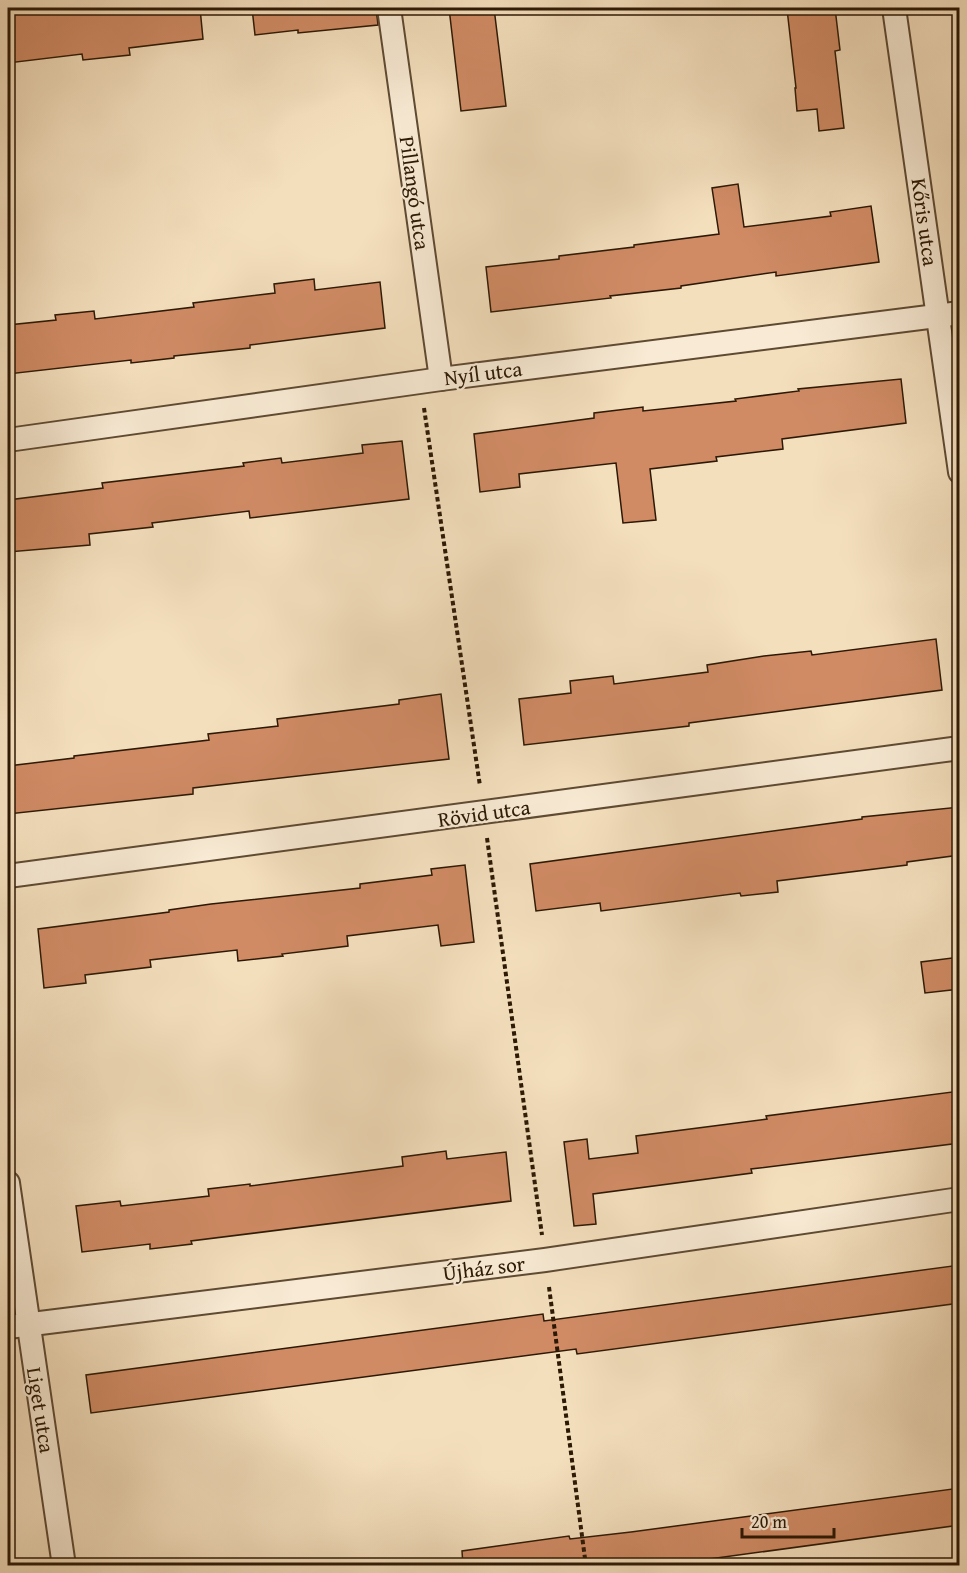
<svg xmlns="http://www.w3.org/2000/svg" width="967" height="1573" viewBox="0 0 967 1573" font-family="'Gentium Book Plus',serif">
<style>
.building{fill:#d08b65;stroke:#2c1905;stroke-width:1.5}
.lines{fill:none;stroke-linecap:round;stroke-linejoin:round}
.minor-casing{stroke:#5e4a33;stroke-width:26}
.path{stroke:#2c1905;stroke-width:4;stroke-dasharray:4.5 3;stroke-linecap:butt}
.minor{stroke:#f8ead4;stroke-width:22}
.labels{text-anchor:middle;dominant-baseline:central;stroke-width:4.5;stroke-linejoin:round;paint-order:stroke}
.street-label{font-size:21px;fill:#2c1905;stroke:#f8ead4}
</style>
<rect width="100%" height="100%" fill="#f4dfbd"/>
<filter id="stains"><feTurbulence type="fractalNoise" baseFrequency=".00333" numOctaves="4"/><feColorMatrix values="0 0 0 0 .2 0 0 0 0 .09 0 0 0 0 .02 0 0 0 .5 -.17"/></filter>
<radialGradient id="worn" r=".72"><stop offset=".6" stop-color="#630" stop-opacity="0"/><stop offset="1" stop-color="#630" stop-opacity=".3"/></radialGradient>
<g class="building">
<polygon points="81,8 200,8 203,39 129,48 130,55 83,60 82,54 8,63 8,13"/>
<polygon points="252,8 376,8 378,25 298,33 298,30 255,35"/>
<polygon points="449,8 494,8 506,106 461,111"/>
<polygon points="801,8 835,8 840,50 835,51 844,128 819,131 817,109 797,111 795,88 796,88 787,9"/>
<polygon points="738,184 744,227 831,216 830,212 871,206 879,262 776,276 776,272 681,286 681,288 610,296 611,298 491,312 486,267 559,259 559,256 634,247 634,245 719,234 712,188"/>
<polygon points="314,279 315,290 380,282 385,328 250,345 250,348 174,356 174,358 131,363 131,360 8,374 8,325 56,320 55,315 94,311 95,319 194,307 193,303 275,293 274,284"/>
<polygon points="901,379 906,423 782,439 783,449 716,457 717,461 650,469 656,520 623,523 616,463 519,474 520,487 480,492 474,434 594,418 594,413 643,407 643,411 736,401 735,399 799,391 798,389"/>
<polygon points="402,441 409,499 250,518 249,511 152,523 153,527 89,534 90,545 8,552 8,500 103,488 102,483 244,466 243,463 281,458 282,463 363,453 362,445"/>
<polygon points="936,639 942,690 689,723 689,726 524,745 519,699 571,693 570,681 613,676 614,684 708,672 707,665 764,656 811,651 812,655"/>
<polygon points="441,694 449,759 193,788 193,794 8,814 8,766 74,758 74,756 209,740 208,734 278,726 277,719 399,704 399,700"/>
<polygon points="960,807 960,855 907,862 907,865 777,881 778,892 741,896 740,893 601,911 600,903 536,911 530,864 862,819 862,817"/>
<polygon points="465,865 474,942 441,946 438,925 347,936 348,946 282,954 283,956 238,961 237,950 150,960 151,967 85,975 86,983 44,988 38,929 169,912 169,910 211,904 360,888 360,884 432,875 431,869"/>
<polygon points="960,957 960,989 925,993 921,962"/>
<polygon points="960,1091 960,1143 751,1169 752,1173 593,1194 596,1224 574,1226 564,1142 587,1139 589,1159 638,1153 636,1136 767,1119 766,1116"/>
<polygon points="446,1151 447,1159 506,1152 511,1201 191,1241 192,1244 150,1249 150,1244 82,1252 76,1206 120,1201 121,1206 209,1196 208,1189 250,1184 250,1186 403,1166 402,1157"/>
<polygon points="960,1265 960,1303 577,1354 576,1349 91,1413 86,1375 543,1314 544,1321"/>
<polygon points="960,1488 960,1525 658,1566 463,1566 462,1551 569,1536 570,1539 631,1532"/>
</g>
<g class="lines">
<defs>
<g id="minor">
<polyline points="389,8 441,379"/>
<polyline points="894,8 960,472"/>
<polyline points="8,440 441,379 960,313"/>
<polyline points="8,876 960,748"/>
<polyline points="8,1183 64,1566"/>
<polyline points="8,1327 545,1260 960,1199"/>
</g>
</defs>
<use href="#minor" class="minor-casing"/>
<g class="path">
<polyline points="424,408 480,786"/>
<polyline points="487,838 542,1235"/>
<polyline points="549,1287 586,1566"/>
</g>
<use href="#minor" class="minor"/>
</g>
<g class="labels">
<g class="street-label">
<text transform="translate(415 193) rotate(82)">Pillangó utca</text>
<text transform="translate(925 222) rotate(82)">Kőris utca</text>
<text transform="translate(483 373) rotate(-7)">Nyíl utca</text>
<text transform="translate(484 813) rotate(-8)">Rövid utca</text>
<text transform="translate(484 1268) rotate(-7)">Újház sor</text>
<text transform="translate(41 1410) rotate(81)">Liget utca</text>
</g>
</g>
<rect width="967" height="1573" fill="none" stroke="#f4dfbd" stroke-width="30"/>
<rect x="9" y="9" width="949" height="1555" fill="none" stroke="#2c1905" stroke-width="3"/>
<rect x="15" y="15" width="937" height="1543" fill="none" stroke="#2c1905" stroke-width="1.5"/>
<path d="M742 1528v9h92v-9" fill="none" stroke="#2c1905" stroke-width="3"/>
<text x="751" y="1528" font-size="18" fill="#2c1905" stroke="#f8ead4" stroke-width="4.5" paint-order="stroke">20 m</text>
<rect width="100%" height="100%" filter="url(#stains)"/>
<rect width="100%" height="100%" fill="url(#worn)"/>
</svg>
